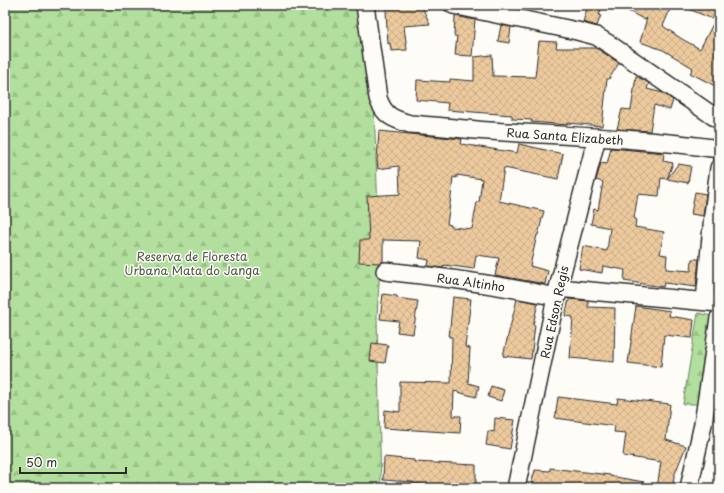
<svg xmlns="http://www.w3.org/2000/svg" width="724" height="493" viewBox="0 0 724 493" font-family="'Playpen Sans',sans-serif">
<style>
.forest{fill:url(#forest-firs);stroke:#6e8564}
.building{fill:url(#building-cross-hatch);stroke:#2b2b2b;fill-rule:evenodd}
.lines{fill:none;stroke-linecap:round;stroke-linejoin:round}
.minor-casing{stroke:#2b2b2b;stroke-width:20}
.minor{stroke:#fdfcf7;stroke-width:17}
.labels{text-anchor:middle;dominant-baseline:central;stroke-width:3;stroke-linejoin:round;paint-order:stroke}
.street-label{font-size:12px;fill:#2b2b2b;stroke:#fdfcf7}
.park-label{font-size:12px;fill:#4d5848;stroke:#fdfcf7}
</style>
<defs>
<pattern id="forest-firs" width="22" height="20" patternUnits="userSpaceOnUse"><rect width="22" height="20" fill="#b2df9d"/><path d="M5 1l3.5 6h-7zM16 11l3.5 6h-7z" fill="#99c087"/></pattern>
<pattern id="building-cross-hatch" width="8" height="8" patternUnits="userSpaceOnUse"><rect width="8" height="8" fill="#edca9e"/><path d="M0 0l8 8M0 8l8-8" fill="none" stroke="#cbae88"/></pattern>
</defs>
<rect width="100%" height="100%" fill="#fdfcf7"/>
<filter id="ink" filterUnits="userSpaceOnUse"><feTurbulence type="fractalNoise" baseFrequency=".025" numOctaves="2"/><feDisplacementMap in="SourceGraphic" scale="8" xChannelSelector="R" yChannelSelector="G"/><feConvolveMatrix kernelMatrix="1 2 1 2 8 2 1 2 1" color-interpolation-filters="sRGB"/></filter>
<g filter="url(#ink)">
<g class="forest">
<polygon points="5,5 359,5 374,104 380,266 377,317 381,488 5,488"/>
<polygon points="698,313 711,316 699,404 683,404"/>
</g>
<g class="building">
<polygon points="388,5 412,5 422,7 430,24 404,26 407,50 391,51 390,43 388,44 386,11"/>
<polygon points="588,5 603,5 599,15 601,15 597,26 583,22"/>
<polygon points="617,5 672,5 663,26 682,39 700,49 715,20 679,5 719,5 719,88 690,73 693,68 663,50 640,42 647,18 645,20"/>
<polygon points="455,16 475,20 472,56 455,55 457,36 454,36"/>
<polygon points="501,25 511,27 509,43 498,41"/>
<polygon points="539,41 557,42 556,48 596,48 619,63 609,79 607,79 602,126 567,123 567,125 531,122 532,120 512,119 512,115 447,110 448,103 416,100 417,80 450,82 450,79 474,81 474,57 492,55 493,76 535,77"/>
<polygon points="636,76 649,83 647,89 663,93 673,100 670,110 654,105 650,131 617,129 622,109 631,110"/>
<path d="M379,131L462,139L461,144L517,153L519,144L563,154L558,179L504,168L499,201L544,211L538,235H537L530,266L548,271L545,284L495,275L499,258L476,255L474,269L444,265L443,268L428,266L429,260L419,258L421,241L383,240V262L380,263L359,262L360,240H369L367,196L400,194L399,166L378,169L377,160ZM457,175L482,179L479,202H477L472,229L451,227V225L447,224L451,197L453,177L457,178Z"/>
<polygon points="611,148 664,153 663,161 673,163 667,179 661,178 659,196 638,194 634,218 636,219 635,227 664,232 660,254 667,255 666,269 691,271 692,259 699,259 696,287 664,283 663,287 624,281 625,270 603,266 602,273 579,269 583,246 607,251 610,228 591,224 594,209 598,210 603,182 596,180 601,163 607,164"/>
<polygon points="678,164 691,166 688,183 667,179"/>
<polygon points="695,192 706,194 703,216 691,214"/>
<polygon points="719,261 719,288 716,287"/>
<polygon points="383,294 397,296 397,298 418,301 413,334 397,332 399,321 380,319"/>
<polygon points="453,297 471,299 465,347 470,348 468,383 479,386 476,397 454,391 453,416 461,416 460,433 384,428 385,410 400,412 400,382 451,383 452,337 449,337"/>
<polygon points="517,299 538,303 533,325 535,325 531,359 503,356"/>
<polygon points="569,299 588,301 588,307 615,308 614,362 570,358 573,317 565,316"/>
<polygon points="636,306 670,311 669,316 694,320 692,338 664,335 661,367 628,363"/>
<polygon points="372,343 388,345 385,363 370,361"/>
<polygon points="491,386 504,390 501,401 488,397"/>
<polygon points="558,397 617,404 618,398 670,404 666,440 686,446 674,476 673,488 657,488 661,462 623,456 626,433 614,432 615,426 555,418"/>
<polygon points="495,418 515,420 510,449 486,445 488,431 494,432"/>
<polygon points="384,457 414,460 414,462 476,465 476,487 413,484 413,482 383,480"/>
<polygon points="550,468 610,475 610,476 644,482 643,488 530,488 535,470 550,471"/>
</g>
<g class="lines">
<defs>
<g id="minor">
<path d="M365,5L378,98C384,116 393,119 410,124C436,126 463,129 489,131C566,136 643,138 719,149"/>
<polyline points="453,5 577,31 596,36 609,44 719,120"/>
<path d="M385,271C443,277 500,285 557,297"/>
<polyline points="558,288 719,303"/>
<polyline points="705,301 713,215 719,168"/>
<polyline points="516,488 558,288 597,137"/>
<polyline points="689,488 703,424 719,318"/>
</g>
</defs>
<use href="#minor" class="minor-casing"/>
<use href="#minor" class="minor"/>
</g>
</g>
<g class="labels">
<g class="street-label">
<text transform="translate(565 136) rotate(4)">Rua Santa Elizabeth</text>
<text transform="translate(471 282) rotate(8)">Rua Altinho</text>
<text transform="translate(554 312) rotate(-78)">Rua Edson Regis</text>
</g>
<g class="park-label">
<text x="192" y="256">Reserva de Floresta<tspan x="192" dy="14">Urbana Mata do Janga</tspan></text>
</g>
</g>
<rect width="724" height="493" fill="none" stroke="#fdfcf7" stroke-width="20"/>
<rect x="10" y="10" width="704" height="473" fill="none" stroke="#2b2b2b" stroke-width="1.5" filter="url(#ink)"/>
<path d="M20 467v6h106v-6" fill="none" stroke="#2b2b2b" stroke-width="2"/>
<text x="26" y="467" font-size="12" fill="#2b2b2b" stroke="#fdfcf7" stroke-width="3" paint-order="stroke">50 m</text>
</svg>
